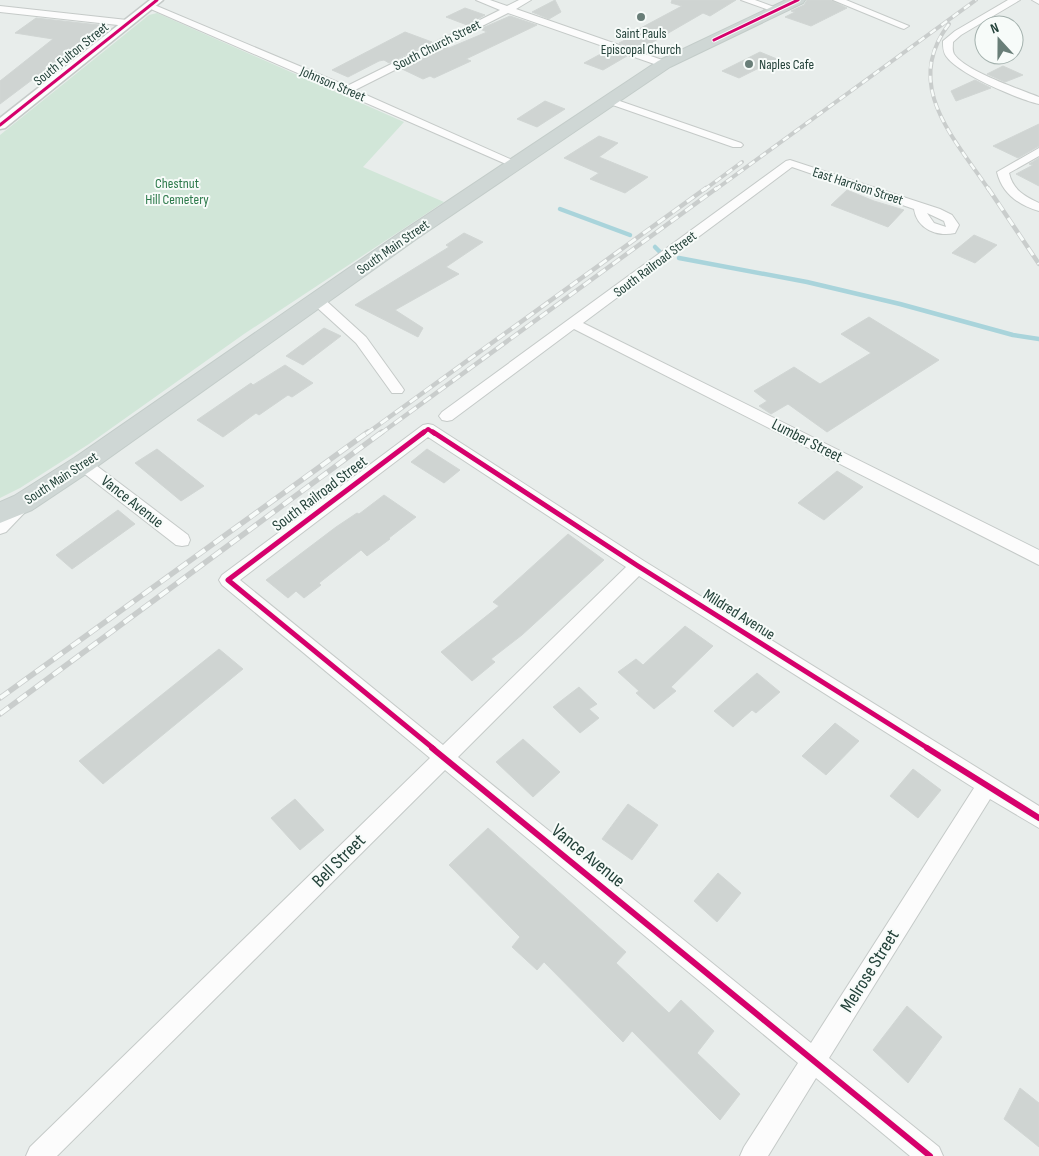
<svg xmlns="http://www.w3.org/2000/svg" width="1039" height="1156" viewBox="0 0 1039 1156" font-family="'Sofia Sans Condensed',sans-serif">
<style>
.green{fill:#d1e6d8}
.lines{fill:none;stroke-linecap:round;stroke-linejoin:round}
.stream{stroke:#a9d4db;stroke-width:4.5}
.building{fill:#cfd4d2;stroke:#d1d6d4}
.minor-casing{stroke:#c5cac8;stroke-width:2}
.tertiary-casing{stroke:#c5cac8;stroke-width:3}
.primary-casing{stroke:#c3ccc9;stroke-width:2}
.minor{fill:#fcfcfc;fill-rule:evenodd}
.tertiary{fill:#fcfcfc;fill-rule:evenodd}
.primary{fill:#cfd7d5;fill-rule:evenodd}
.rail-far2-casing{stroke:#c9cdcc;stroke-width:4}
.rail-far1-casing{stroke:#c9cdcc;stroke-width:4.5}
.rail-casing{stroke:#c9cdcc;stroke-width:5.5}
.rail-far2{stroke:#f7fbf9;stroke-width:2.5;stroke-dasharray:7;stroke-linecap:butt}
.rail-far1{stroke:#f7fbf9;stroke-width:3;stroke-dasharray:9;stroke-linecap:butt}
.rail{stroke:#f7fbf9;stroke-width:4;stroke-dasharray:11;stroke-linecap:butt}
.cycleway-far3-casing{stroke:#f7fbf9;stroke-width:5}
.cycleway-far2-casing{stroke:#f7fbf9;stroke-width:6}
.cycleway-far1-casing{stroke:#f7fbf9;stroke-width:8}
.cycleway-casing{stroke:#f7fbf9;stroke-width:9}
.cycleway-far3{stroke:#d6006c;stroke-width:3}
.cycleway-far2{stroke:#d6006c;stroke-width:4}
.cycleway-far1{stroke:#d6006c;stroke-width:5}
.cycleway{stroke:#d6006c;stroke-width:6}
.poi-dot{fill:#697e78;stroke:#f7fbf9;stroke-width:2}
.labels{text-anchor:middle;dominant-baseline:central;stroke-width:4;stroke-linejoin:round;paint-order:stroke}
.far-poi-label{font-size:14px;fill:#24423a;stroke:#f7fbf9}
.far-street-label{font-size:14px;fill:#24423a;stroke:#f7fbf9}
.far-park-label{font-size:14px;fill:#2d7a4b;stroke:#f7fbf9}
.street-label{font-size:16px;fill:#24423a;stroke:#f7fbf9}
.near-street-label{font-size:19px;fill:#24423a;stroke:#f7fbf9}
</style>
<rect width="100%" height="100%" fill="#e8edeb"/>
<polygon class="green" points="157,13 404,122 363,167 444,202 244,334 89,444 20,488 0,498 0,135 149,15"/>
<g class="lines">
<g class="stream">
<polyline points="560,209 630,235"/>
<polyline points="655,247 660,252"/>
<polyline points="679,258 807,282 900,304 1013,335 1039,339"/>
</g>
</g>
<g class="building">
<polygon points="555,0 561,12 549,19 532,12"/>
<polygon points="672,0 736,0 710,16 703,13 639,50 619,43 625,40 622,38 682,6 671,3"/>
<polygon points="807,0 831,0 847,8 811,26 785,17 795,12 791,11 804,5"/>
<polygon points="465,8 485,15 467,25 446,17"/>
<polygon points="510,16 537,25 466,59 471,61 434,78 430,76 423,79 402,69 445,47 449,48 487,32 480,29"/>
<polygon points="36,18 99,25 61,58 0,104 0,81 53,39 15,33"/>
<polygon points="405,32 432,42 389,63 384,60 379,61 348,77 332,70"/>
<polygon points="608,50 627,56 603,70 584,63"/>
<polygon points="760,52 777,59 739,78 722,71"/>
<polygon points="1003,66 1023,75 1005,82 987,74"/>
<polygon points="975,80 991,88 956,101 951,91"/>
<polygon points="545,101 565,109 537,127 517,119"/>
<polygon points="1039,124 1039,146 1018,158 993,146"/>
<polygon points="599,136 618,143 599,157 648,177 625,193 590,179 599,173 564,158"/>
<polygon points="1039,158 1039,186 1016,174 1033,165 1029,164"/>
<polygon points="847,190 874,201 904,210 888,227 831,205"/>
<polygon points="464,233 483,242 446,267 459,274 395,310 423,328 418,337 355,305 449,247 446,245"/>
<polygon points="974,235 997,245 975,263 952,253"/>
<polygon points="869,317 939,360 827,432 788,404 771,414 759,406 767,401 754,391 794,367 820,384 871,353 841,334"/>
<polygon points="324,328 341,336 303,365 286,356"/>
<polygon points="285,365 313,383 292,397 288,395 259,415 256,413 223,437 197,420 251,383 253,385"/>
<polygon points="157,449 204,486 181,501 135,463"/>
<polygon points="427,449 460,470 444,483 411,462"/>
<polygon points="837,471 863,487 824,520 798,503"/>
<polygon points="384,495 416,517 389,538 390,539 367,556 361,550 319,583 321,585 304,598 296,591 288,598 266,580 336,527 357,513 359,514"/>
<polygon points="118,510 135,524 72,569 56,555"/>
<polygon points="568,534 604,560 522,635 491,659 495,662 472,681 441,652 499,606 493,602"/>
<polygon points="685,626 713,646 671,687 676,691 654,709 636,693 639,691 618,672 636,659 643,665"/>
<polygon points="219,649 243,669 103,784 79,761"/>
<polygon points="757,673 780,692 756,713 752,710 733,727 714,711"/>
<polygon points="579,687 597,704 589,709 599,718 580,733 553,707"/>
<polygon points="835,723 859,741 826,775 802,756"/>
<polygon points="523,739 560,772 533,797 496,762"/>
<polygon points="913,769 941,790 918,818 890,796"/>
<polygon points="295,799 324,830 300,850 271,818"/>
<polygon points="628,804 658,825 632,860 602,839"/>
<polygon points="488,828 626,952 616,963 669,1013 681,1000 714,1031 697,1053 740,1094 720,1120 632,1031 623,1042 544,962 537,970 512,947 520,937 449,865"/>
<polygon points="718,873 741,893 717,922 694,901"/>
<polygon points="907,1006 942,1037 908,1083 873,1050"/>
<polygon points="1020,1088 1039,1103 1039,1147 1004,1119"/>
</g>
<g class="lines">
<defs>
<g id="minor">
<polygon points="476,0 490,0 507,6 519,0 531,0 516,9 668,62 669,64 668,66 660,66 508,13 355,90 519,163 521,165 519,167 515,168 144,6 149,3 152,4 347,86 500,10"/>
<polygon points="741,0 755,0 782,10 777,13"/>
<polygon points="833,0 846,0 909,26 904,29 901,28"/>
<path d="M1008,0H1020L961,35L953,42C953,46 952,50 954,54C965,71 1019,89 1039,97V104C1018,99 958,74 946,56C943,51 943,47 943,41L955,31Z"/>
<polygon points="1032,0 1039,0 1039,4"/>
<polygon points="0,6 127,20 132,23 127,26 0,12"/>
<polygon points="611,98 741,143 743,145 741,147 733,147 607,103 606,101"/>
<path d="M1039,148V156L1009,173C1013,190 1024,196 1039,203V211C1018,205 1002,193 997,172Z"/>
<path d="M790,160L940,209L952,215L959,225L955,233C937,237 917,229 914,209L792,167L583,323L1039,550V565L574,329L452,420L447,421L442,420L439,416L442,412L786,161ZM927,213L944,221L946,227L934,223Z"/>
<polygon points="317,296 322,297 366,337 402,387 404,390 402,393 392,393 356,343 312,303 310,300 312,297"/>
<path d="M428,424L433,425L644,561L1039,806V828L990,799L829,1058L939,1147L943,1156H910L816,1078L768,1156H740L744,1147L798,1063L445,770L57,1156H26L30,1147L430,758L222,585L219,580L222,575L423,425ZM428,437L626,567L443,745L240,580ZM639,576L974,788L811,1043L458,757Z"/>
<polygon points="83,458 89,460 188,535 190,540 188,545 182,546 176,545 77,468 75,464 77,460"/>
<polygon points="23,498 29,500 31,504 29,508 6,532 0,534 0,517 17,500"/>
</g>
<polygon id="tertiary" points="150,0 163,0 5,128 0,129 0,118"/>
<polygon id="primary" points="786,0 805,0 803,3 670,67 415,240 92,470 32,510 0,523 0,502 14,496 74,458 401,232 658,61"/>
</defs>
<use href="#minor" class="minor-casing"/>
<use href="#tertiary" class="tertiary-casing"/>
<use href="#primary" class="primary-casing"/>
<use href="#minor" class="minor"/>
<use href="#tertiary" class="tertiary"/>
<use href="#primary" class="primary"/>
<defs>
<g id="rail-far2">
<path d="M949,24C902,85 954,138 989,190"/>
<polyline points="704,190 742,162"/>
<polyline points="715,190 976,0"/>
</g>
<g id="rail-far1">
<polyline points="988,188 1039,264"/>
<polyline points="366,434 706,188"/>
<polyline points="380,434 717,188"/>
</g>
<g id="rail">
<polyline points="0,698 368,432"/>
<polyline points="0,714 382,432"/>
</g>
</defs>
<use href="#rail-far2" class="rail-far2-casing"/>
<use href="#rail-far1" class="rail-far1-casing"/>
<use href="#rail" class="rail-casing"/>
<use href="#rail-far2" class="rail-far2"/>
<use href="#rail-far1" class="rail-far1"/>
<use href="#rail" class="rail"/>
<defs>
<g id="cycleway-far3">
<polyline points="714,40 798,0"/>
<polyline points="0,125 157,0"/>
</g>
<polyline id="cycleway-far2" points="422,434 428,429 435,434"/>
<g id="cycleway-far1">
<polyline points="424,432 228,580 434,749"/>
<polyline points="433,432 638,566 929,749"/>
</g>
<g id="cycleway">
<polyline points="432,748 930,1156"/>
<polyline points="927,748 1039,818"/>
</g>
</defs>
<use href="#cycleway-far3" class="cycleway-far3-casing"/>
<use href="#cycleway-far2" class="cycleway-far2-casing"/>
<use href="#cycleway-far1" class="cycleway-far1-casing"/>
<use href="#cycleway" class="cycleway-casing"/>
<use href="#cycleway-far3" class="cycleway-far3"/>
<use href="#cycleway-far2" class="cycleway-far2"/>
<use href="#cycleway-far1" class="cycleway-far1"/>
<use href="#cycleway" class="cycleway"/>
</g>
<g class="poi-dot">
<circle cx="641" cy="17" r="5"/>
<circle cx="749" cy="64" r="5"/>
</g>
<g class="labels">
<g class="far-poi-label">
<text x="641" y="33">Saint Pauls<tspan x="641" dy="16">Episcopal Church</tspan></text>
<text x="759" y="64" text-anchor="start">Naples Cafe</text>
</g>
<g class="far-street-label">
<text transform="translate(437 45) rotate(-27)">South Church Street</text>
<text transform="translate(71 54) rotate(-39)">South Fulton Street</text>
<text transform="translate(333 84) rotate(23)">Johnson Street</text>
<text transform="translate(858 186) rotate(18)">East Harrison Street</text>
<text transform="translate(393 247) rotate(-35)">South Main Street</text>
<text transform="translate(655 264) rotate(-37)">South Railroad Street</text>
<text transform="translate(61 478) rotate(-33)">South Main Street</text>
</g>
<g class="far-park-label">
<text x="177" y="183">Chestnut<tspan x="177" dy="16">Hill Cemetery</tspan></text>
</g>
<g class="street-label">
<text transform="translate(807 441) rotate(27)">Lumber Street</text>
<text transform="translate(320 494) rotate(-37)">South Railroad Street</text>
<text transform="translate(132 502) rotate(38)">Vance Avenue</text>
<text transform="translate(739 615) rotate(32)">Mildred Avenue</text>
</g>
<g class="near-street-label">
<text transform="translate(588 856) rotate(39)">Vance Avenue</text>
<text transform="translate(339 861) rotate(-45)">Bell Street</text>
<text transform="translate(870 971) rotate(-58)">Melrose Street</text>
</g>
</g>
<g transform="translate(999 40) rotate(339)"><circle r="24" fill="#f7fbf9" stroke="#a3b1ad"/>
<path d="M0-4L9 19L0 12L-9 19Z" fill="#697e78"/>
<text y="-8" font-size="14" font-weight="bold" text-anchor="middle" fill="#24423a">N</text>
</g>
</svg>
